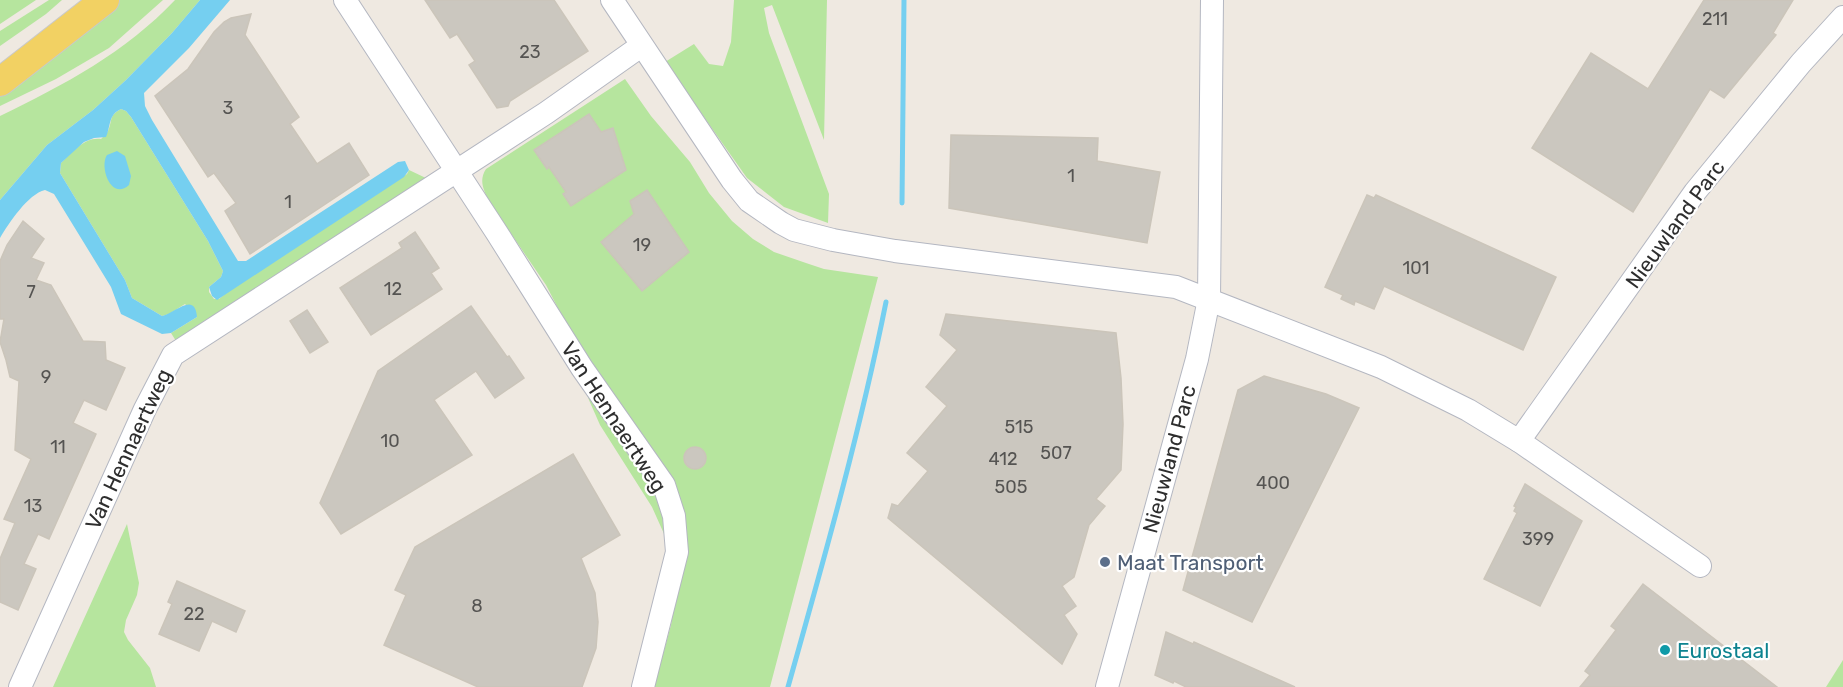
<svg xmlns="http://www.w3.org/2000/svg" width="1843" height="687" viewBox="0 0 1843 687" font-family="Rubik,sans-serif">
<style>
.green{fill:#b6e59e}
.water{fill:#75cff0}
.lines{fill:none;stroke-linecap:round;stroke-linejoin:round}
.stream{stroke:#75cff0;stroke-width:5}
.building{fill:#cbc7bf;stroke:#cbc5ba;stroke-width:1.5}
.minor-casing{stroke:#b4b7c1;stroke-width:24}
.major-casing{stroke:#c9c9c9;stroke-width:30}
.minor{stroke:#fff;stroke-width:22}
.major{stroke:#f2d163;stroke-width:28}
.service-dot{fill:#5c6f8a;stroke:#fff;stroke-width:2}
.culture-dot{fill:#0f9aa8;stroke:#fff;stroke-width:2}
.labels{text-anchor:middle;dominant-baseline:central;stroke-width:4.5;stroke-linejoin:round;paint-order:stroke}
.number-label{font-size:18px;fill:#555452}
.street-label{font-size:21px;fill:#2e2e2e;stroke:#fff}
.service-label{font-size:21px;fill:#4e5e75;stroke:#fff;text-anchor:start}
.culture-label{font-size:21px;fill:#0d838f;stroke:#fff;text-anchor:start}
</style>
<rect width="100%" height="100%" fill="#efe9e1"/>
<g class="green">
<polygon points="0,0 36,0 0,24"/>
<polygon points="49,0 62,0 46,14 0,46 0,31"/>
<polygon points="112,0 163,0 109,48 56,79 0,106 0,91"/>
<path d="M175,0H200L172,33L126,80L93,110L47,145L0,200V116C64,85 126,52 175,0Z"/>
<polygon points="734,0 827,0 824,140 772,5 764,8 769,33 829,194 828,223 784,207 747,178 665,62 694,44 709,64 723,66 731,42"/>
<path d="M625,79L651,116L690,162L709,193L732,221L753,239L774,252L806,263L824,269L878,277L770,687H654L671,625L675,602L665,536L652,507L600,425L589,400L561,314L546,285L488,200C483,188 479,180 486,169Z"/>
<path d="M121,109L126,111L131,117L208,241L223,271L221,277L209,287V292L214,299H219L230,290L407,174L409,170L428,179L176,341L171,333L197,317L185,304L169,314L162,316L132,298L125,280L60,173L61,163C73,152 84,137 101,139C102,138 108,132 108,131C113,120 108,116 121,109Z"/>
<polygon points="127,524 139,583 137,595 126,620 124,632 128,640 150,668 156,687 53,687"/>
<polygon points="1843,660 1843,687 1826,687"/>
</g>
<g class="water">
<path d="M200,0H230L189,48L144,93L145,106L152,120L238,261H246L398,162L405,161L409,170L404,177L217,300L212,296L209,287L221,277L223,271L208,241L131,117L126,111L121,109C108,115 111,126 106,137L94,138L84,142L61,163L60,173L125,280L132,298L162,316C175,313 195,291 197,317L171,333L162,334L121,314L111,287L54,194L45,190C28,194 9,223 0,238V200L47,145L93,110L126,80L172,33Z"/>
<path d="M117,151L125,156L131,176L129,185C111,201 99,167 107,155Z"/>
</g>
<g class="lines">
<g class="stream">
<polyline points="902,203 904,0"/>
<path d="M788,687C824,559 860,432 886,302"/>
</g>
</g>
<g class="building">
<polygon points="425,0 554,0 588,51 510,101 508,106 497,108 469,65 475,61 457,34 450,38"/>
<polygon points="1704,0 1793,0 1773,33 1776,35 1724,98 1710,89 1633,212 1532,148 1591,53 1648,89"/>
<polygon points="251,14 245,35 299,117 290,124 317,164 349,143 369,175 250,254 225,211 236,203 214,173 208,177 155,96 188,69 214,32 224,22 231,18"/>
<polygon points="589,114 601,132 613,128 626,170 571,206 563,194 566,192 549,167 547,169 534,150"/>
<polygon points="951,135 1098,138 1097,161 1160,172 1147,243 949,208"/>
<polygon points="647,190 689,252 642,291 601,242 634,214 630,201"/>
<polygon points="1367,195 1374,198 1376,195 1556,277 1523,350 1384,286 1374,309 1355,301 1354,305 1341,299 1343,295 1325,287"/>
<polygon points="23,221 44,239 31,258 44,263 36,280 51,285 83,341 105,342 106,360 125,368 106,410 84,400 73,423 96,434 49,539 38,534 24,564 36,569 18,610 0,602 0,559 15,523 4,519 31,459 15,450 19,381 10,377 6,360 0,342 4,319 0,319 0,261 7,245"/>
<polygon points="415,232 439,268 431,273 442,289 371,335 340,288 402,248 399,243"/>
<polygon points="471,306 507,357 509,356 524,378 495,398 476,371 434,400 472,455 341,534 320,503 378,371"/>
<polygon points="307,310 328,342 310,353 290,321"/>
<polygon points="946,314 1116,333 1121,378 1123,424 1121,470 1096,499 1105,506 1089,525 1074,577 1062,586 1076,606 1064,615 1077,634 1062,664 888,518 892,504 898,506 928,471 907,453 947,406 926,387 957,350 940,335"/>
<polygon points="1264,376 1326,394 1359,408 1252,622 1183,590 1238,390"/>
<circle cx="695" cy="458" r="11"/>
<polygon points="573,454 620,535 581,558 595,593 598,622 596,648 582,687 478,687 384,645 406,595 395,590 415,547"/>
<polygon points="1525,484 1582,521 1540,606 1484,579 1517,513 1514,511 1516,507 1514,506"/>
<polygon points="177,581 245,611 236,632 212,621 199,651 159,634 172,604 168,602"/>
<polygon points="1643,584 1777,687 1580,687 1590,675 1585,671 1616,630 1611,626"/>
<polygon points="1166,632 1193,644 1194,642 1295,687 1186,687 1174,681 1173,683 1155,675"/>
</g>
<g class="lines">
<defs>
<g id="minor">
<polyline points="345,0 497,233 582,368 664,485 674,516 677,552 643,687"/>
<polyline points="612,0 732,180 749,201 781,223 794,230 833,240 895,251 1176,287 1381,367 1468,410 1519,441 1695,192 1801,63 1843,17"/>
<polyline points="1519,441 1700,566"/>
<polyline points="20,687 145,409 173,355 546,113 641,46"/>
<polyline points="1107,687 1197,359 1209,299 1212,0"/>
</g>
<polyline id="major" points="0,82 105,0"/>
</defs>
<use href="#minor" class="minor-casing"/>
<use href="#major" class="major-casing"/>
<use href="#minor" class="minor"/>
<use href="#major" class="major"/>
</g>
<circle class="service-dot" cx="1105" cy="562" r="6"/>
<circle class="culture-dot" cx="1665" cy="650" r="6"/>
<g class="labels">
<g class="number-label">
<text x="1715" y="19">211</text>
<text x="530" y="52">23</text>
<text x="228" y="108">3</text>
<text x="1071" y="176">1</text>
<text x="288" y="202">1</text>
<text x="642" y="245">19</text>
<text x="1416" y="268">101</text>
<text x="393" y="289">12</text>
<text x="31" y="292">7</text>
<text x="46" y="377">9</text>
<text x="1019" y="427">515</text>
<text x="390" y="441">10</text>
<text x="58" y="447">11</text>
<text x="1056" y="453">507</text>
<text x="1003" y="459">412</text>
<text x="1273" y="483">400</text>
<text x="1011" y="487">505</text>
<text x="33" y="506">13</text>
<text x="1538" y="539">399</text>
<text x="477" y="606">8</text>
<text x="194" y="614">22</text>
</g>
<g class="street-label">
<text transform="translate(1675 224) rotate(-54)">Nieuwland Parc</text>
<text transform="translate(614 417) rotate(57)">Van Hennaertweg</text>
<text transform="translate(128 449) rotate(-65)">Van Hennaertweg</text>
<text transform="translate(1169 459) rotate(-75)">Nieuwland Parc</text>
</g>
<g class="service-label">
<text x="1117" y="562">Maat Transport</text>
</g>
<g class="culture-label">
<text x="1677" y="650">Eurostaal</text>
</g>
</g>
</svg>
